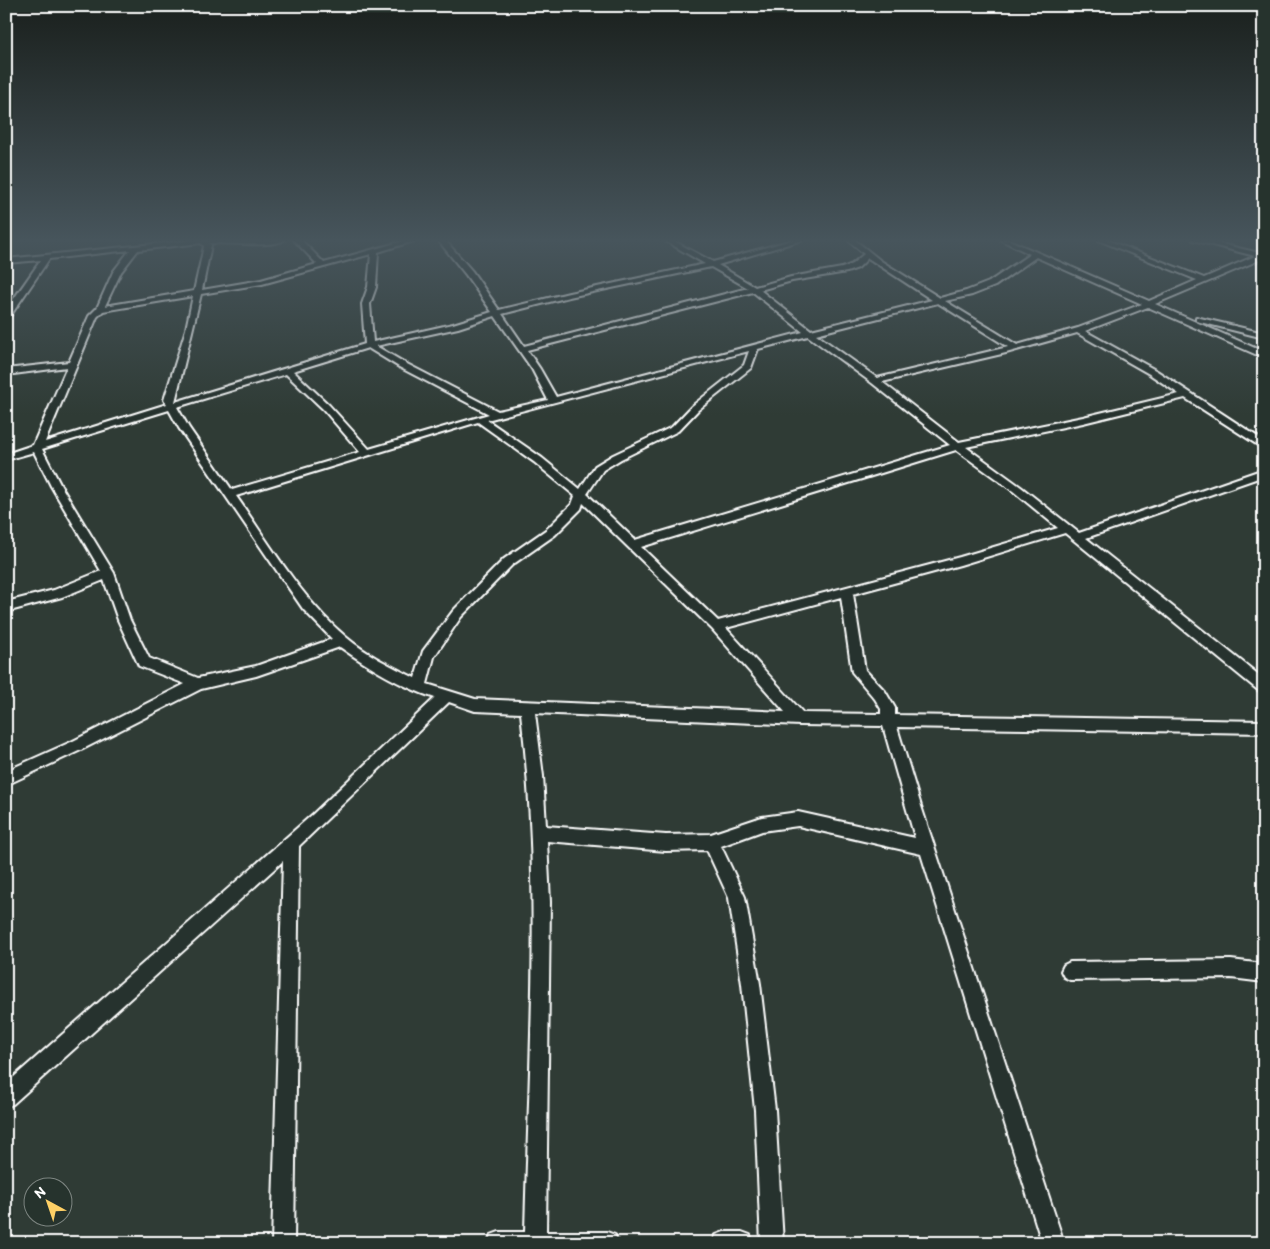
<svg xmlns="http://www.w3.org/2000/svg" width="1270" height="1249" viewBox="0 0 1270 1249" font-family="Itim,sans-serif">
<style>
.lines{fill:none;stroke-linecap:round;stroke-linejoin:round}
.street-casing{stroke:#fff;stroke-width:4}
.street{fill:#26332d;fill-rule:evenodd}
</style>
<rect width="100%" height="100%" fill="#2f3b35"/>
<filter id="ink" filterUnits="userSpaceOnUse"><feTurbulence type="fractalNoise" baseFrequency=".02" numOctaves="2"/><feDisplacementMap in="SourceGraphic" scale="10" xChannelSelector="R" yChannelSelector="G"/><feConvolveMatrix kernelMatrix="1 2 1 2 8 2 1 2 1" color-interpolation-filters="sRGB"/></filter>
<g filter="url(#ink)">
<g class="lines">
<defs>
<g id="street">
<path d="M193,240H284C272,248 226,242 209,243L211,245L202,290L261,280L317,264L294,240H301L324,263L407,240H417L378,252L376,287L370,304L373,342L453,324L492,312L466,275L438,240H445L472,271L499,310L569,293L705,264L664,240H672L713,262L792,240H802L718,265L755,287L791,277L842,268L852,264L864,254L848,240H855L881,261L940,298L966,291L989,282L1030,254L1001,240H1009L1149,301L1197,280L1098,240H1107L1204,278L1255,256L1193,240H1204L1264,254V258L1155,304L1264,352V358L1148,307L1085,331L1157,371L1264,441V449L1185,398L1083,423L966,447L1021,487L1079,533L1264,469V476L1086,538L1264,679V693L1259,691L1065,533L960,565L853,594L865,670L885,691L895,708V715L1264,721V733L897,727L921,806L1064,1243H1042L921,854L798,826L762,831L721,846L745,897L760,984L775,1110L783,1243H761L755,1110L742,984L729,898L707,850L666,851L547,841L550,902L546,1232H607L615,1235L618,1243H488L491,1235L499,1232H525C529,1059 542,885 521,713L475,711L449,702L299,846L294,1243H272L283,861L13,1104L6,1107V1084L313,814L435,698C401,687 370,668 340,647L256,676L201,689L81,750L6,785V771L71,742L185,684L139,666L118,620L104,580L62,597L6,612V602L54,590L101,571L51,486L34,452L6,460V454L33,445L67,367L6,375V369L69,362L89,316L97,308L113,272L130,250L49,259L9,318H6V310L41,260L6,263V259ZM201,243L204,246L194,291L105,306L121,272L138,250ZM371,254L368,287L362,304L365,344L175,402L201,294L262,284ZM1036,257L1142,304L1078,328L1017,345L945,301L972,295L995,286ZM868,258L932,300L811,330L760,290L792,281L847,272L858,268ZM711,267L748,288L524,346L502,314L569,297ZM753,292L803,332L556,397L540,369L527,350ZM193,296L186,329L164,400L167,404L45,442L97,317L103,311ZM938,303L1008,347L877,378L816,334ZM495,316L532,369L548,400L498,411L405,363L376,346L458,328ZM1077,333L1151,375L1179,394L1083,417L959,442L882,382L1006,353ZM808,336L872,383L950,445L635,540L587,494L603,470L621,459L678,431L698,410L751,368L758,349ZM368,348L399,367L489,414L369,449L329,405L293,371ZM749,351L744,365L692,406L672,427L613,455L595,466L580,489L542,458L487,420ZM286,374L323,409L360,452L232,490L189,428L177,407ZM169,410L179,428L303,609L332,639L256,666L198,678L149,658L130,620L114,573L61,486L42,449ZM478,422L534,462L575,496L572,504L547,529L504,559L453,611L423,651L415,678C391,666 366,654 346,637C301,599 270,544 236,496ZM956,450L1013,491L1058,528L960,557L718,621L641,547ZM583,503L712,629L785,712L475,699L427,684L434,657L461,617L512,565L555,535L581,509ZM841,597L852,672L875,699L881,709V714L803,713L726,628ZM535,713L800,725L883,726L915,838L798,812L762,817L711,834L666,835L546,826L543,776Z"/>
<polygon points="1196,317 1264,333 1264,338 1196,321"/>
<polygon points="1231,960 1264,964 1264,982 1231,978 1070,980 1064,977 1061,971 1064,965 1070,962"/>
<polygon points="724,1232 742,1232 750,1235 753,1243 713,1243 716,1235"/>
</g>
</defs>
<use href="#street" class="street-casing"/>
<use href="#street" class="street"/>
</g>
</g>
<linearGradient id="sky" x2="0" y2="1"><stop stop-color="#1a201d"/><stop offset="0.58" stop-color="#47555c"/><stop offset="1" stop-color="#47555c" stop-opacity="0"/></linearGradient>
<rect width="1270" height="415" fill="url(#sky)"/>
<rect width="1270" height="1249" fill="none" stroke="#26332d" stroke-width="25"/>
<rect x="12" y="12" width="1245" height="1224" fill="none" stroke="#fff" stroke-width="2" filter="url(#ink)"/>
<g transform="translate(48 1202) rotate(320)"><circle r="24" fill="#26332d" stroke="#7d8581"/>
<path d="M0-4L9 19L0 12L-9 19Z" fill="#ffd166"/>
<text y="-8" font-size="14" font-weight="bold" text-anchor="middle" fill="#ffffff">N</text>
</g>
</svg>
